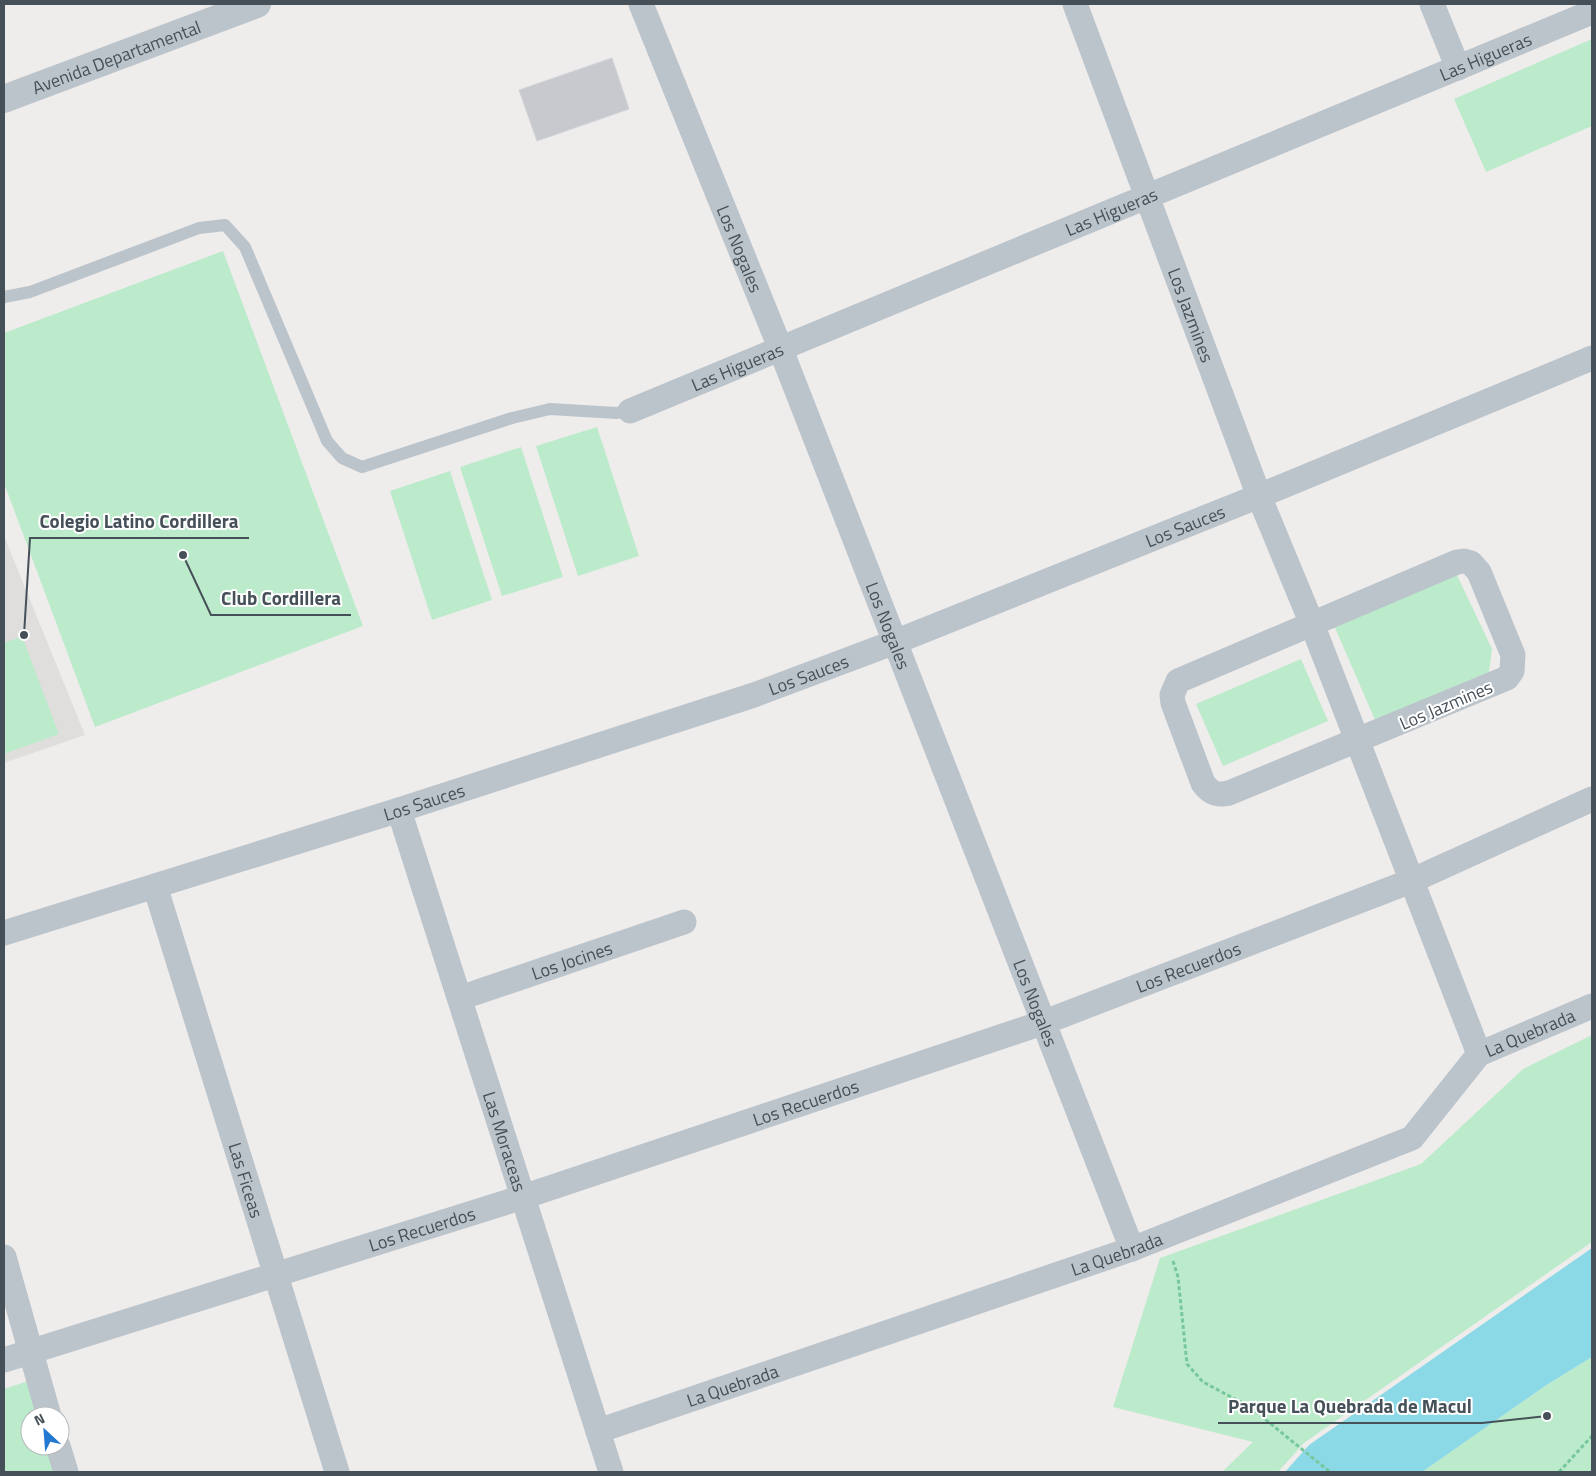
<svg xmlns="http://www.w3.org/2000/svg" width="1596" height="1476" viewBox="0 0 1596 1476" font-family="'Titillium Web',sans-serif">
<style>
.education{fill:#e0dddd}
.green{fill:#bcebcc}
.water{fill:#8bd8e6}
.building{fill:#c7c9cf;stroke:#d0d3d7}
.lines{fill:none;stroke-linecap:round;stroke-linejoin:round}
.path{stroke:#76c79b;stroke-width:3;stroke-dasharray:4 2.5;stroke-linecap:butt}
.service{stroke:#bbc4cb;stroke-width:12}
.minor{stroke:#bbc4cb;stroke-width:25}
.tertiary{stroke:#bbc4cb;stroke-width:28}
.labels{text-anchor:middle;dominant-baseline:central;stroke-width:4;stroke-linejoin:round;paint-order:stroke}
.street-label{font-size:18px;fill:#465058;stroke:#fff}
.leader{fill:none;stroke:#465058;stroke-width:2}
.callout-dot{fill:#465058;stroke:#fff;stroke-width:2}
.callout-label{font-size:19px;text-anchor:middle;font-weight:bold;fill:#465058;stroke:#fff;stroke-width:4;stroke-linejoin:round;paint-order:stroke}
</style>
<rect width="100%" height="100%" fill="#efecec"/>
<polygon class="education" points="4,536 85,735 4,763"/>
<g class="green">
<polygon points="1592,39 1592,126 1486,172 1454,99"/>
<polygon points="223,251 363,626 95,727 4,483 4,333"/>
<polygon points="597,427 639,556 578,576 536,446"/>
<polygon points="521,447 563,577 502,596 460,467"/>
<polygon points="450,471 492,600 432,620 390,491"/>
<polygon points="1455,571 1492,649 1489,672 1375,720 1333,623"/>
<polygon points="22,636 59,734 4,754 4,643"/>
<polygon points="1301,659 1328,721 1223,766 1196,704"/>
<polygon points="1592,1035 1592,1242 1304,1443 1278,1472 1222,1472 1253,1442 1113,1407 1160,1258 1421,1164 1523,1069"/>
<polygon points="1592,1357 1592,1472 1422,1472 1545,1386"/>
<polygon points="28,1381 38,1416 30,1416 30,1446 47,1446 55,1472 4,1472 4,1389"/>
</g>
<polygon class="water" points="1592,1248 1592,1357 1545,1386 1422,1472 1285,1472 1309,1445"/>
<polygon class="building" points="612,58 629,109 537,141 519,90"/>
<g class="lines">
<g class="path">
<polyline points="1173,1261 1178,1277 1187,1364 1203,1382 1250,1407 1330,1472"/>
<polyline points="1559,1472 1592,1436"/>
</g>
<polyline class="service" points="4,297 30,292 199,228 225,225 245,247 327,441 342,458 362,467 512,418 550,409 616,413 630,411"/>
<g class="minor">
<path id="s1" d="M641,4L781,350L1132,1249"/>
<path id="s2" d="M1075,4L1259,496L1312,624L1479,1054"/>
<polyline points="1432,4 1458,68"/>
<path id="s3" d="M630,411L1592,12"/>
<path d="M1464,561L1471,563L1479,572L1513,655L1512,671L1507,678L1229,793C1217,796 1210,793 1203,783L1173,703L1172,695L1178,681L1457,562Z"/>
<path id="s4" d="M399,810L611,1472"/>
<path id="s5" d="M155,886L337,1472"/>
<path id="s6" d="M4,933L399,810L754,695L895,642L1259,496L1592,358"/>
<path id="s7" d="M460,998L684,922"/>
<polyline points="4,1257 49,1416"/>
<path id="s8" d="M4,1360L523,1197L1045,1022L1411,881L1592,799"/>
<path id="s9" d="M598,1431L1132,1249L1412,1138L1479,1054L1592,1006"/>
<polyline points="58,1446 66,1472"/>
</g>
<path class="tertiary" id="s10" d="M4,99L257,4"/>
</g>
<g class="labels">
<g class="street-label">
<text stroke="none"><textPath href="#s10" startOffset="120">Avenida Departamental</textPath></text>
<text stroke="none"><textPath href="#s3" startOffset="926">Las Higueras</textPath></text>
<text stroke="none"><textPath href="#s3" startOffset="521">Las Higueras</textPath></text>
<text stroke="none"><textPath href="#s1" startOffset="264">Los Nogales</textPath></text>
<text stroke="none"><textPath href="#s2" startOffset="332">Los Jazmines</textPath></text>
<text stroke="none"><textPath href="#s3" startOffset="116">Las Higueras</textPath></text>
<text stroke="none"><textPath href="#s6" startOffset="1250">Los Sauces</textPath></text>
<text stroke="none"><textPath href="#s1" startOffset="669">Los Nogales</textPath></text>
<text stroke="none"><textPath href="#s6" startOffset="845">Los Sauces</textPath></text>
<text transform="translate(1446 705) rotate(-23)">Los Jazmines</text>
<text stroke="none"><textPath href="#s6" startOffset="440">Los Sauces</textPath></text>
<text stroke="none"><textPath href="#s7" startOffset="118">Los Jocines</textPath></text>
<text stroke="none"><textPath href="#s8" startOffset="1248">Los Recuerdos</textPath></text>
<text stroke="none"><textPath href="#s1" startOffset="1074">Los Nogales</textPath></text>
<text stroke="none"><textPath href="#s9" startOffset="1028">La Quebrada</textPath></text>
<text stroke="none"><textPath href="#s8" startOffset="842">Los Recuerdos</textPath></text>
<text stroke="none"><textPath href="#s4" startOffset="348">Las Moraceas</textPath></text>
<text stroke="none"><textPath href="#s5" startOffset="308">Las Ficeas</textPath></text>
<text stroke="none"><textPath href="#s8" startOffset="438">Los Recuerdos</textPath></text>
<text stroke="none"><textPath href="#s9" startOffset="548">La Quebrada</textPath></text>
<text stroke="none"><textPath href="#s9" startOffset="142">La Quebrada</textPath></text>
</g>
</g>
<path class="leader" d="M24 635L30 538H249M183 555L211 615H351M1547 1416L1482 1423H1218"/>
<g class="callout-dot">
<circle cx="24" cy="635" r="5"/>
<circle cx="183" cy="555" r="5"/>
<circle cx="1547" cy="1416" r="5"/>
</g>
<g class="callout-label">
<text x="139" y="528">Colegio Latino Cordillera</text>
<text x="281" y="605">Club Cordillera</text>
<text x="1350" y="1413">Parque La Quebrada de Macul</text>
</g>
<rect width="1596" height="1476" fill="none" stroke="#465058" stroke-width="10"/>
<g transform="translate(45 1431) rotate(334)"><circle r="24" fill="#ffffff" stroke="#b5b9bc"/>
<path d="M0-4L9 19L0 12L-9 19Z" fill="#2378d2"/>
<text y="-8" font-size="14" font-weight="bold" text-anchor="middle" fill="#465058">N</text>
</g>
</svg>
